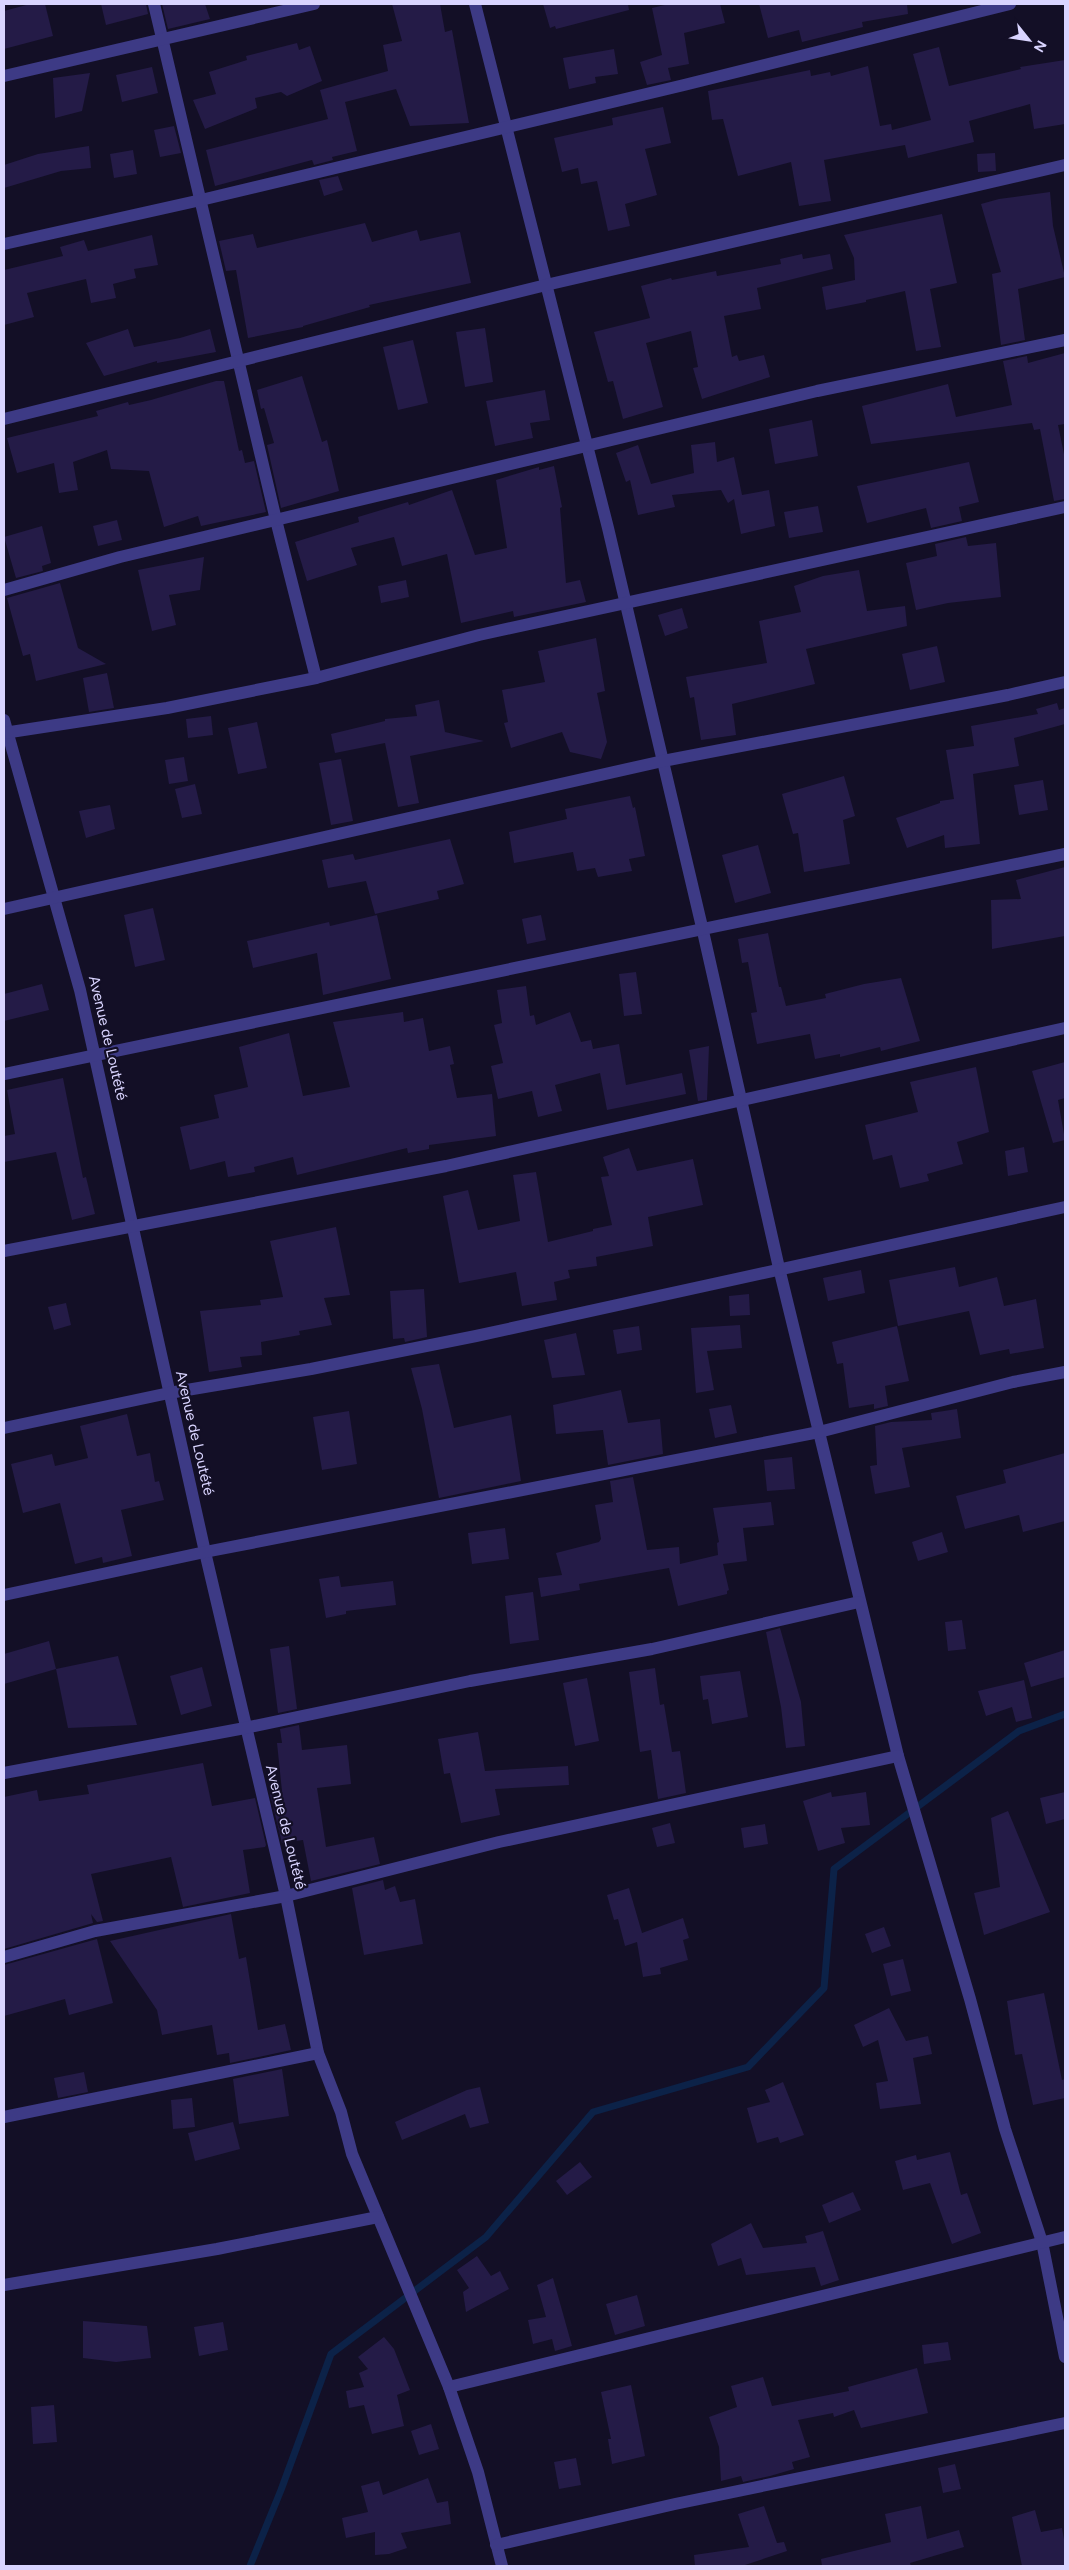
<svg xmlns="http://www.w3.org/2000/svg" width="1069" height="2570" viewBox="0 0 1069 2570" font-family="Figtree,sans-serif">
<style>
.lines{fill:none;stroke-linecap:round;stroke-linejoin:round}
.stream{stroke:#0c2248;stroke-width:7}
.building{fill:#241b47}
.street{stroke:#3d3a85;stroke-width:12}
.labels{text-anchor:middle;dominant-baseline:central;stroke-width:4.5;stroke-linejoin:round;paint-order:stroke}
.street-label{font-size:15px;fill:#d9d4ff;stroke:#130f26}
</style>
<rect width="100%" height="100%" fill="#130f26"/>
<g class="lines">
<polyline class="stream" points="250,2566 281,2490 331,2354 486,2237 593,2112 748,2067 824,1988 834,1869 1019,1731 1065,1714"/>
</g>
<g class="building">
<polygon points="30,4 45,4 53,36 4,49 4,11"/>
<polygon points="101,4 146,4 148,14 106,25"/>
<polygon points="162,4 205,4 210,19 168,29"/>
<polygon points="392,4 440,4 445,32 452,30 469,123 410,126 396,89 345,102 357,151 332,157 333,160 314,165 312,160 215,186 206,150 328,119 320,90 388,71 383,45 402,41"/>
<polygon points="543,4 628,4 629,10 556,29 555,26 550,28"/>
<polygon points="669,4 720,4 725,23 684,33 689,64 668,68 671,80 647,85 640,62 662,55 652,8"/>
<polygon points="759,4 907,4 908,14 862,22 863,27 802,42 799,30 768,38"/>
<polygon points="297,43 299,50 310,46 322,81 287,96 281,92 255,98 257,108 205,129 193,100 216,94 209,72 247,60 246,56"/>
<polygon points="939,47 949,86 1021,69 1020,67 1065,60 1065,124 1034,129 1030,104 969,121 974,142 908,158 905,145 824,160 831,201 799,206 791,162 738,176 723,119 712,120 708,91 810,70 811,76 830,72 831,76 868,66 880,126 891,124 892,130 931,120 913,54"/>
<polygon points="614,49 618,74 595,77 596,83 569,89 563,58"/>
<polygon points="152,67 158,93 122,102 116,75"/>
<polygon points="90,73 82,111 55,118 53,78"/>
<polygon points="663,107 671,143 645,149 657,195 625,204 630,226 608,231 597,181 581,184 578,168 562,172 554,138 613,125 612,118"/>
<polygon points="174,126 181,153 160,157 154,130"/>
<polygon points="89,146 91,168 61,171 4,188 4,165 38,154"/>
<polygon points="133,150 137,174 114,178 110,154"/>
<polygon points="995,153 996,171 978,172 977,154"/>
<polygon points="338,176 343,190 324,196 319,180"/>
<polygon points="1050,192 1053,226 1065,277 1018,289 1025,340 1001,345 992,274 1001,272 981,204 999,199"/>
<polygon points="942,214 957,283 930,289 941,347 916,351 905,291 866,300 866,302 826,310 822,287 855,280 854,258 844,235"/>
<polygon points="365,223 372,242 417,230 420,241 460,232 471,283 369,305 370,307 303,326 303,327 248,338 236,270 226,271 219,241 253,234 257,248"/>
<polygon points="152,235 158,265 134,269 136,278 113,284 116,298 91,303 86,279 27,293 34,317 4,325 4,270 63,256 60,247 84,240 88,251"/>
<polygon points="802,254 803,259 830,254 833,269 757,288 761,309 724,316 732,357 737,355 739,361 764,355 770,377 702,399 693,368 698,367 691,331 646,343 663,407 623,419 613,381 608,382 594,332 650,318 641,286 671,278 672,280 716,271 717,276 781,264 780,259"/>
<polygon points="485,328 493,382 465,387 456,332"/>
<polygon points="128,329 134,347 180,338 210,329 216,352 157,363 157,361 104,376 86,343"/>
<polygon points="413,340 428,403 398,410 383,347"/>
<polygon points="1065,353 1065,424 1058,425 1065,459 1065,499 1054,501 1040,429 1034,430 1032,423 871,444 862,406 948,384 956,417 1012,405 1003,361 1027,356 1028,363"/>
<polygon points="302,376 322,442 327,440 339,491 281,508 267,445 274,443 264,408 261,409 257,390"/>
<polygon points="216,381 224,381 239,451 242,450 245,463 254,461 266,512 201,526 198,516 164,527 149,471 111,469 107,450 73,462 78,490 59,493 54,463 17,473 7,438 98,416 96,411 128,402 129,405 151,400"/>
<polygon points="545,390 550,420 530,423 533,438 495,446 486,401"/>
<polygon points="812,420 818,456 775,464 769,429"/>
<polygon points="715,442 717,462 734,457 742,495 769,490 775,526 741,534 734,499 728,503 721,490 672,495 675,507 638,515 630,480 626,482 616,453 638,445 651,484 694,473 691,445"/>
<polygon points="969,462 979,502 959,507 962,521 931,528 926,508 867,523 857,486"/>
<polygon points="554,466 562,507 560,508 566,583 580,580 586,602 514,617 513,611 461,623 447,554 402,566 394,537 351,548 357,565 307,581 295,542 359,522 358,517 408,502 409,505 452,490 475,555 507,548 496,480 539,467 539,470"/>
<polygon points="818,506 823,532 789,538 784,512"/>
<polygon points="117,520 122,540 98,546 93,526"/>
<polygon points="42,526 51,563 42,566 43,571 16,578 4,537"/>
<polygon points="966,537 968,546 996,543 1001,597 948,603 916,610 906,563 937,556 935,544"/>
<polygon points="204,557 200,590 169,595 176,625 152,631 138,570"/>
<polygon points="859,570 867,611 905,606 907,626 806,649 815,684 732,704 736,735 701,740 694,697 690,698 686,677 767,663 759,621 801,612 794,586 823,576"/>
<polygon points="406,580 409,597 381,603 378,586"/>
<polygon points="60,583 78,648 106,664 36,681 30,654 23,656 7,598"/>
<polygon points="682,608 688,628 665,636 658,615"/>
<polygon points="596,638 605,691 597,693 607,742 601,759 570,752 562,732 511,748 504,723 508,722 502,690 545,682 538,651"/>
<polygon points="937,646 945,682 910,690 902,654"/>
<polygon points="107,673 114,708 89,712 83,678"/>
<polygon points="439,700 445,732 484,741 410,756 419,803 398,807 385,743 335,753 331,734 385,721 385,719 417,716 415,705"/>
<polygon points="1057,703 1059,710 1065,708 1065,724 1014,738 1019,766 973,774 980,844 945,848 944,835 907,848 896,818 940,803 940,801 954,799 946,750 974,746 971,726 1038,714 1036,709"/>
<polygon points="211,716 213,735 188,738 186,719"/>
<polygon points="257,722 267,768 238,774 228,728"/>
<polygon points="184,757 188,781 169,784 165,760"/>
<polygon points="341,759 353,821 331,825 319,763"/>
<polygon points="844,776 855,816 843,820 850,864 804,872 798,833 793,834 782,794"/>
<polygon points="1043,780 1048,810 1019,815 1014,785"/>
<polygon points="195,784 202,814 182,818 175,789"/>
<polygon points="630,796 633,808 635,807 645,856 629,859 632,871 598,877 595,868 577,871 573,852 514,863 509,832 567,819 565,809"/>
<polygon points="110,805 115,829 86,838 79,811"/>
<polygon points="450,839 464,884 437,891 439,899 375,914 366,881 328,888 322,860 353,854 355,860"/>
<polygon points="758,845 771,893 735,903 722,855"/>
<polygon points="1065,867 1065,936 992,949 991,900 1021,899 1016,880"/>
<polygon points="153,908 165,960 135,967 124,915"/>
<polygon points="377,915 391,979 323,995 317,953 253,968 247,941 329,922 330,926"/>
<polygon points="541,915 546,940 527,944 522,919"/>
<polygon points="768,933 779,987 781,987 786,1006 826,998 825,994 864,984 901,978 920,1041 881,1051 880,1047 840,1057 840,1054 815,1059 810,1034 757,1044 751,1013 757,1012 748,962 742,963 738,939"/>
<polygon points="636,972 642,1014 624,1016 619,974"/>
<polygon points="42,984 49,1010 4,1021 4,994"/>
<polygon points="526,986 530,1016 534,1015 536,1025 570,1012 581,1042 591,1040 593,1049 619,1044 626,1085 682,1073 686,1094 607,1110 600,1073 555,1085 562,1111 538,1117 532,1091 498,1099 491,1066 503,1063 494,1025 502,1023 497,990"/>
<polygon points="403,1012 404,1022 423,1018 429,1051 450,1046 454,1064 450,1065 457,1098 492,1094 496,1136 429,1145 429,1149 408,1153 407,1148 297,1175 293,1157 254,1167 255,1172 228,1177 225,1161 190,1170 180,1127 219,1118 214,1095 248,1087 239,1047 289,1033 303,1096 350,1087 333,1022"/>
<polygon points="709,1046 707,1100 698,1101 689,1050"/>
<polygon points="1065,1062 1065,1098 1058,1100 1065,1140 1053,1143 1032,1071"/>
<polygon points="976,1067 989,1132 957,1142 963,1164 927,1174 929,1181 900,1188 892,1155 873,1160 865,1125 918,1112 910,1082"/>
<polygon points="63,1078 83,1178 86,1177 95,1214 72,1220 56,1152 4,1162 4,1136 15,1134 7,1090"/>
<polygon points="1024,1147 1028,1172 1008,1176 1005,1151"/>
<polygon points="629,1148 637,1171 693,1159 703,1205 648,1217 653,1246 596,1257 597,1266 568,1270 570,1278 554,1282 557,1300 522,1306 516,1272 459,1283 443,1196 468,1190 478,1230 520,1221 513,1175 536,1172 548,1242 593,1231 593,1229 612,1225 601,1177 609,1176 603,1157"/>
<polygon points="336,1227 350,1295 324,1298 332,1325 299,1331 300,1335 261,1342 262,1355 240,1357 242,1367 209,1372 200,1311 261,1305 260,1300 283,1297 270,1241"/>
<polygon points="955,1267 959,1287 997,1277 1004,1306 1036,1299 1044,1348 1010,1354 1009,1349 980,1355 969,1311 898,1326 889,1280"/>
<polygon points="861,1270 865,1293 828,1301 823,1278"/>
<polygon points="424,1289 427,1337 405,1342 404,1338 393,1339 390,1291"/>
<polygon points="749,1294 750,1315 730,1316 729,1296"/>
<polygon points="66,1303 71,1325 54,1330 48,1307"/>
<polygon points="740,1325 742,1348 707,1351 714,1390 696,1393 691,1328"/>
<polygon points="639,1326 642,1350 617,1354 613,1330"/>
<polygon points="897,1326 909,1381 885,1386 888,1406 874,1409 874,1404 849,1408 843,1363 837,1364 832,1342"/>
<polygon points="576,1333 585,1375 552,1378 544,1340"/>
<polygon points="439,1364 454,1428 511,1415 521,1481 439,1498 422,1409 411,1368"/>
<polygon points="621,1390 628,1423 660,1419 663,1454 608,1465 603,1430 556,1434 553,1405"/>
<polygon points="731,1405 737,1433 715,1438 709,1409"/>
<polygon points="957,1409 961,1438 902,1448 910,1487 875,1494 870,1466 877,1465 875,1426 891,1422 932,1420 931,1413"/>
<polygon points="349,1411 357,1464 322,1470 313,1417"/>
<polygon points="127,1414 137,1456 150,1453 155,1482 159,1481 164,1500 121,1510 132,1556 103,1563 102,1557 75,1564 60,1503 23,1513 11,1464 52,1454 55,1466 88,1458 80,1426"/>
<polygon points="1065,1453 1065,1521 1023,1532 1019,1515 965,1529 956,1496 1006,1483 1003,1470"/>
<polygon points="792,1457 795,1489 767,1491 764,1460"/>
<polygon points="633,1477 647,1550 679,1547 680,1564 718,1555 717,1543 719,1542 713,1508 771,1502 774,1525 743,1528 747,1561 723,1564 729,1590 727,1591 727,1594 678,1606 669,1568 579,1584 580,1590 541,1597 538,1578 562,1575 556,1553 599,1542 601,1539 595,1505 613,1502 610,1481"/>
<polygon points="505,1528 509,1559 472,1564 468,1533"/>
<polygon points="942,1532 948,1552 918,1561 912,1542"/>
<polygon points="339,1576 341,1587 393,1581 396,1605 346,1611 346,1614 326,1618 319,1579"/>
<polygon points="533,1592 539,1640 510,1644 505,1596"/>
<polygon points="962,1620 966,1649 948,1651 945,1622"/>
<polygon points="780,1628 801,1702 805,1746 786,1748 781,1707 766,1632"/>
<polygon points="49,1641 56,1669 4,1684 4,1654"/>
<polygon points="289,1646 297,1709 278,1713 270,1649"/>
<polygon points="1065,1650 1065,1677 1031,1687 1024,1663"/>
<polygon points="118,1656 137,1725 68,1728 56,1669"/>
<polygon points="202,1667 212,1706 181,1715 170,1676"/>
<polygon points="655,1668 660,1705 664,1704 672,1752 680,1751 686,1793 658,1799 651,1750 640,1752 629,1672"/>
<polygon points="740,1671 748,1717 712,1724 708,1699 703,1700 700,1676"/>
<polygon points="587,1678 599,1741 575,1746 563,1683"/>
<polygon points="1024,1680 1032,1718 1016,1722 1012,1707 986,1716 978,1691"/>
<polygon points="299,1725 302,1750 347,1745 351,1784 317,1788 326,1847 374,1837 380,1864 311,1881 303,1840 282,1843 270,1794 282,1791 277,1743 282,1743 280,1729"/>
<polygon points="478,1732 485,1771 568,1766 569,1785 495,1789 500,1815 461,1823 450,1773 444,1774 438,1739"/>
<polygon points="203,1763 212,1806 255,1798 266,1845 265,1847 243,1850 250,1893 183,1907 171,1857 91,1874 103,1921 97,1922 91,1914 93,1923 4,1949 4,1797 37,1790 39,1801 89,1794 87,1785"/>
<polygon points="831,1792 832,1797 866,1792 870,1825 841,1828 845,1843 818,1851 803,1801"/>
<polygon points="1065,1792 1065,1819 1046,1824 1040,1798"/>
<polygon points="1008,1811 1050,1912 984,1935 974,1893 1000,1887 991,1818"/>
<polygon points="670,1823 675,1843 657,1847 652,1828"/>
<polygon points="765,1824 768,1844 744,1848 741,1828"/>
<polygon points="383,1880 385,1890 395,1886 400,1902 415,1899 423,1944 364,1955 352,1888"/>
<polygon points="629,1888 642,1933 683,1918 689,1938 683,1940 688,1960 660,1968 661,1974 643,1977 637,1942 625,1946 618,1919 614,1920 607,1895"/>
<polygon points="231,1914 239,1959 246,1957 258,2030 285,2024 291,2050 230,2063 229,2053 217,2055 212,2025 162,2035 157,2010 110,1941"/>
<polygon points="884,1927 891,1946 872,1953 865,1934"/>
<polygon points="97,1939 113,2003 69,2015 65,1999 4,2016 4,1965"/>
<polygon points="903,1959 911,1991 891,1996 883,1964"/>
<polygon points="1044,1993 1062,2080 1065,2079 1065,2098 1033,2105 1022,2054 1015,2055 1007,2001"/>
<polygon points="889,2008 906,2041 928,2036 932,2054 913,2058 921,2104 880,2109 876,2083 888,2081 878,2040 863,2047 854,2025"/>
<polygon points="282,2069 289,2116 239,2124 233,2079"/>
<polygon points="84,2072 88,2092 58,2098 54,2078"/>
<polygon points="783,2082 804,2135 780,2143 778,2137 757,2143 747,2108 770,2102 765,2090"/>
<polygon points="480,2087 489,2123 470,2128 465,2114 402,2140 395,2122 467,2090"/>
<polygon points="192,2098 195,2127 173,2129 171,2100"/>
<polygon points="233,2122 240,2149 195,2161 188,2133"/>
<polygon points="950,2152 961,2195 967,2193 981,2233 952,2244 930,2183 903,2190 895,2161 916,2155 917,2160"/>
<polygon points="580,2162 592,2177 567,2195 556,2181"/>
<polygon points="853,2192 861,2210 829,2223 822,2205"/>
<polygon points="751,2223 763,2248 807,2243 805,2236 823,2231 839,2280 821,2286 815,2267 746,2275 741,2258 718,2266 711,2244"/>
<polygon points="477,2256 491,2276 500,2271 509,2289 466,2312 463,2292 469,2288 457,2270"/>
<polygon points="553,2278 572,2346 555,2351 552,2339 533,2344 528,2320 546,2317 537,2285"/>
<polygon points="637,2295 645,2326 615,2335 606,2304"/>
<polygon points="83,2321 147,2326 151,2358 116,2362 83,2358"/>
<polygon points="223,2322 228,2350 199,2356 194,2327"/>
<polygon points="384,2337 394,2349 410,2390 397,2395 404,2426 372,2434 364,2405 349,2408 346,2391 364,2387 359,2373 368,2369 358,2357"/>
<polygon points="948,2342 951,2360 924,2364 922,2345"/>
<polygon points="917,2368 928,2413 861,2428 854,2410 834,2417 833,2413 798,2420 810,2457 792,2462 794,2469 770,2476 743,2482 741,2476 721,2481 719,2447 709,2417 737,2407 731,2386 763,2377 772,2406 849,2391 848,2387"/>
<polygon points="631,2385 645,2456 612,2464 608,2439 611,2439 601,2392"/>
<polygon points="54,2405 57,2442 33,2444 31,2407"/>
<polygon points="431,2424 439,2449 419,2455 411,2431"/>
<polygon points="576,2458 581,2485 559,2489 554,2462"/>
<polygon points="955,2464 961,2489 943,2493 938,2468"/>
<polygon points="428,2478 437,2503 448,2501 451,2524 401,2533 407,2548 389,2554 375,2555 375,2532 346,2538 342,2518 368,2512 361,2486 379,2481 383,2495"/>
<polygon points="764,2506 777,2543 784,2542 787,2551 742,2566 695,2566 694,2555 749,2547 738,2514"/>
<polygon points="921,2506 927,2539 959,2530 964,2547 910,2563 911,2566 822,2566 821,2559 891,2542 885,2514"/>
<polygon points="1035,2510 1041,2532 1062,2528 1065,2545 1065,2566 1022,2566 1012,2517"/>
</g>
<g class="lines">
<g class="street">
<polyline points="154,4 276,520 316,678"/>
<polyline points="475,4 608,528 702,927 779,1268 898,1756 970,1999 1005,2129 1042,2242 1065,2357"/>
<polyline points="4,76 314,4"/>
<polyline points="4,244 201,200 684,85 1010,4"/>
<polyline points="4,419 546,285 1065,165"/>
<polyline points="4,590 120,557 817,391 1065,340"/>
<polyline points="4,720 80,990 205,1552 286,1896 318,2053 341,2112 352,2154 449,2387 478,2472 502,2566"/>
<polyline points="4,733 167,708 316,678 479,635 1065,507"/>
<polyline points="4,909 663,761 1008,695 1065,682"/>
<polyline points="4,1074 1065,854"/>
<polyline points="4,1251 446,1166 1065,1028"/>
<polyline points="4,1428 169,1393 311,1369 476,1336 1065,1207"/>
<polyline points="4,1595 205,1552 819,1432 1013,1382 1065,1372"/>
<polyline points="4,1773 245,1728 470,1681 652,1649 859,1602"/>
<polyline points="4,1957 95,1931 286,1896 499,1842 898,1756"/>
<polyline points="4,2117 318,2053"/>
<polyline points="4,2285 217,2249 378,2217"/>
<polyline points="449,2387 1065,2237"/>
<polyline points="496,2545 675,2504 1065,2423"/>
</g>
</g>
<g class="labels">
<g class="street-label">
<text transform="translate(108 1038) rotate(77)">Avenue de Loutété</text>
<text transform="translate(195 1433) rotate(77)">Avenue de Loutété</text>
<text transform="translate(286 1827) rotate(76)">Avenue de Loutété</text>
</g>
</g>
<rect width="1069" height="2570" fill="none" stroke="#d9d4ff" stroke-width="10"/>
<g transform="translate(1029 40) rotate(120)" stroke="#130f26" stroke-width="4" paint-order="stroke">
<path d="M0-4L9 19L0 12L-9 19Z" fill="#d9d4ff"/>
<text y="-8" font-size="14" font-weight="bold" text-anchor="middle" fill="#d9d4ff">N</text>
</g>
</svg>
